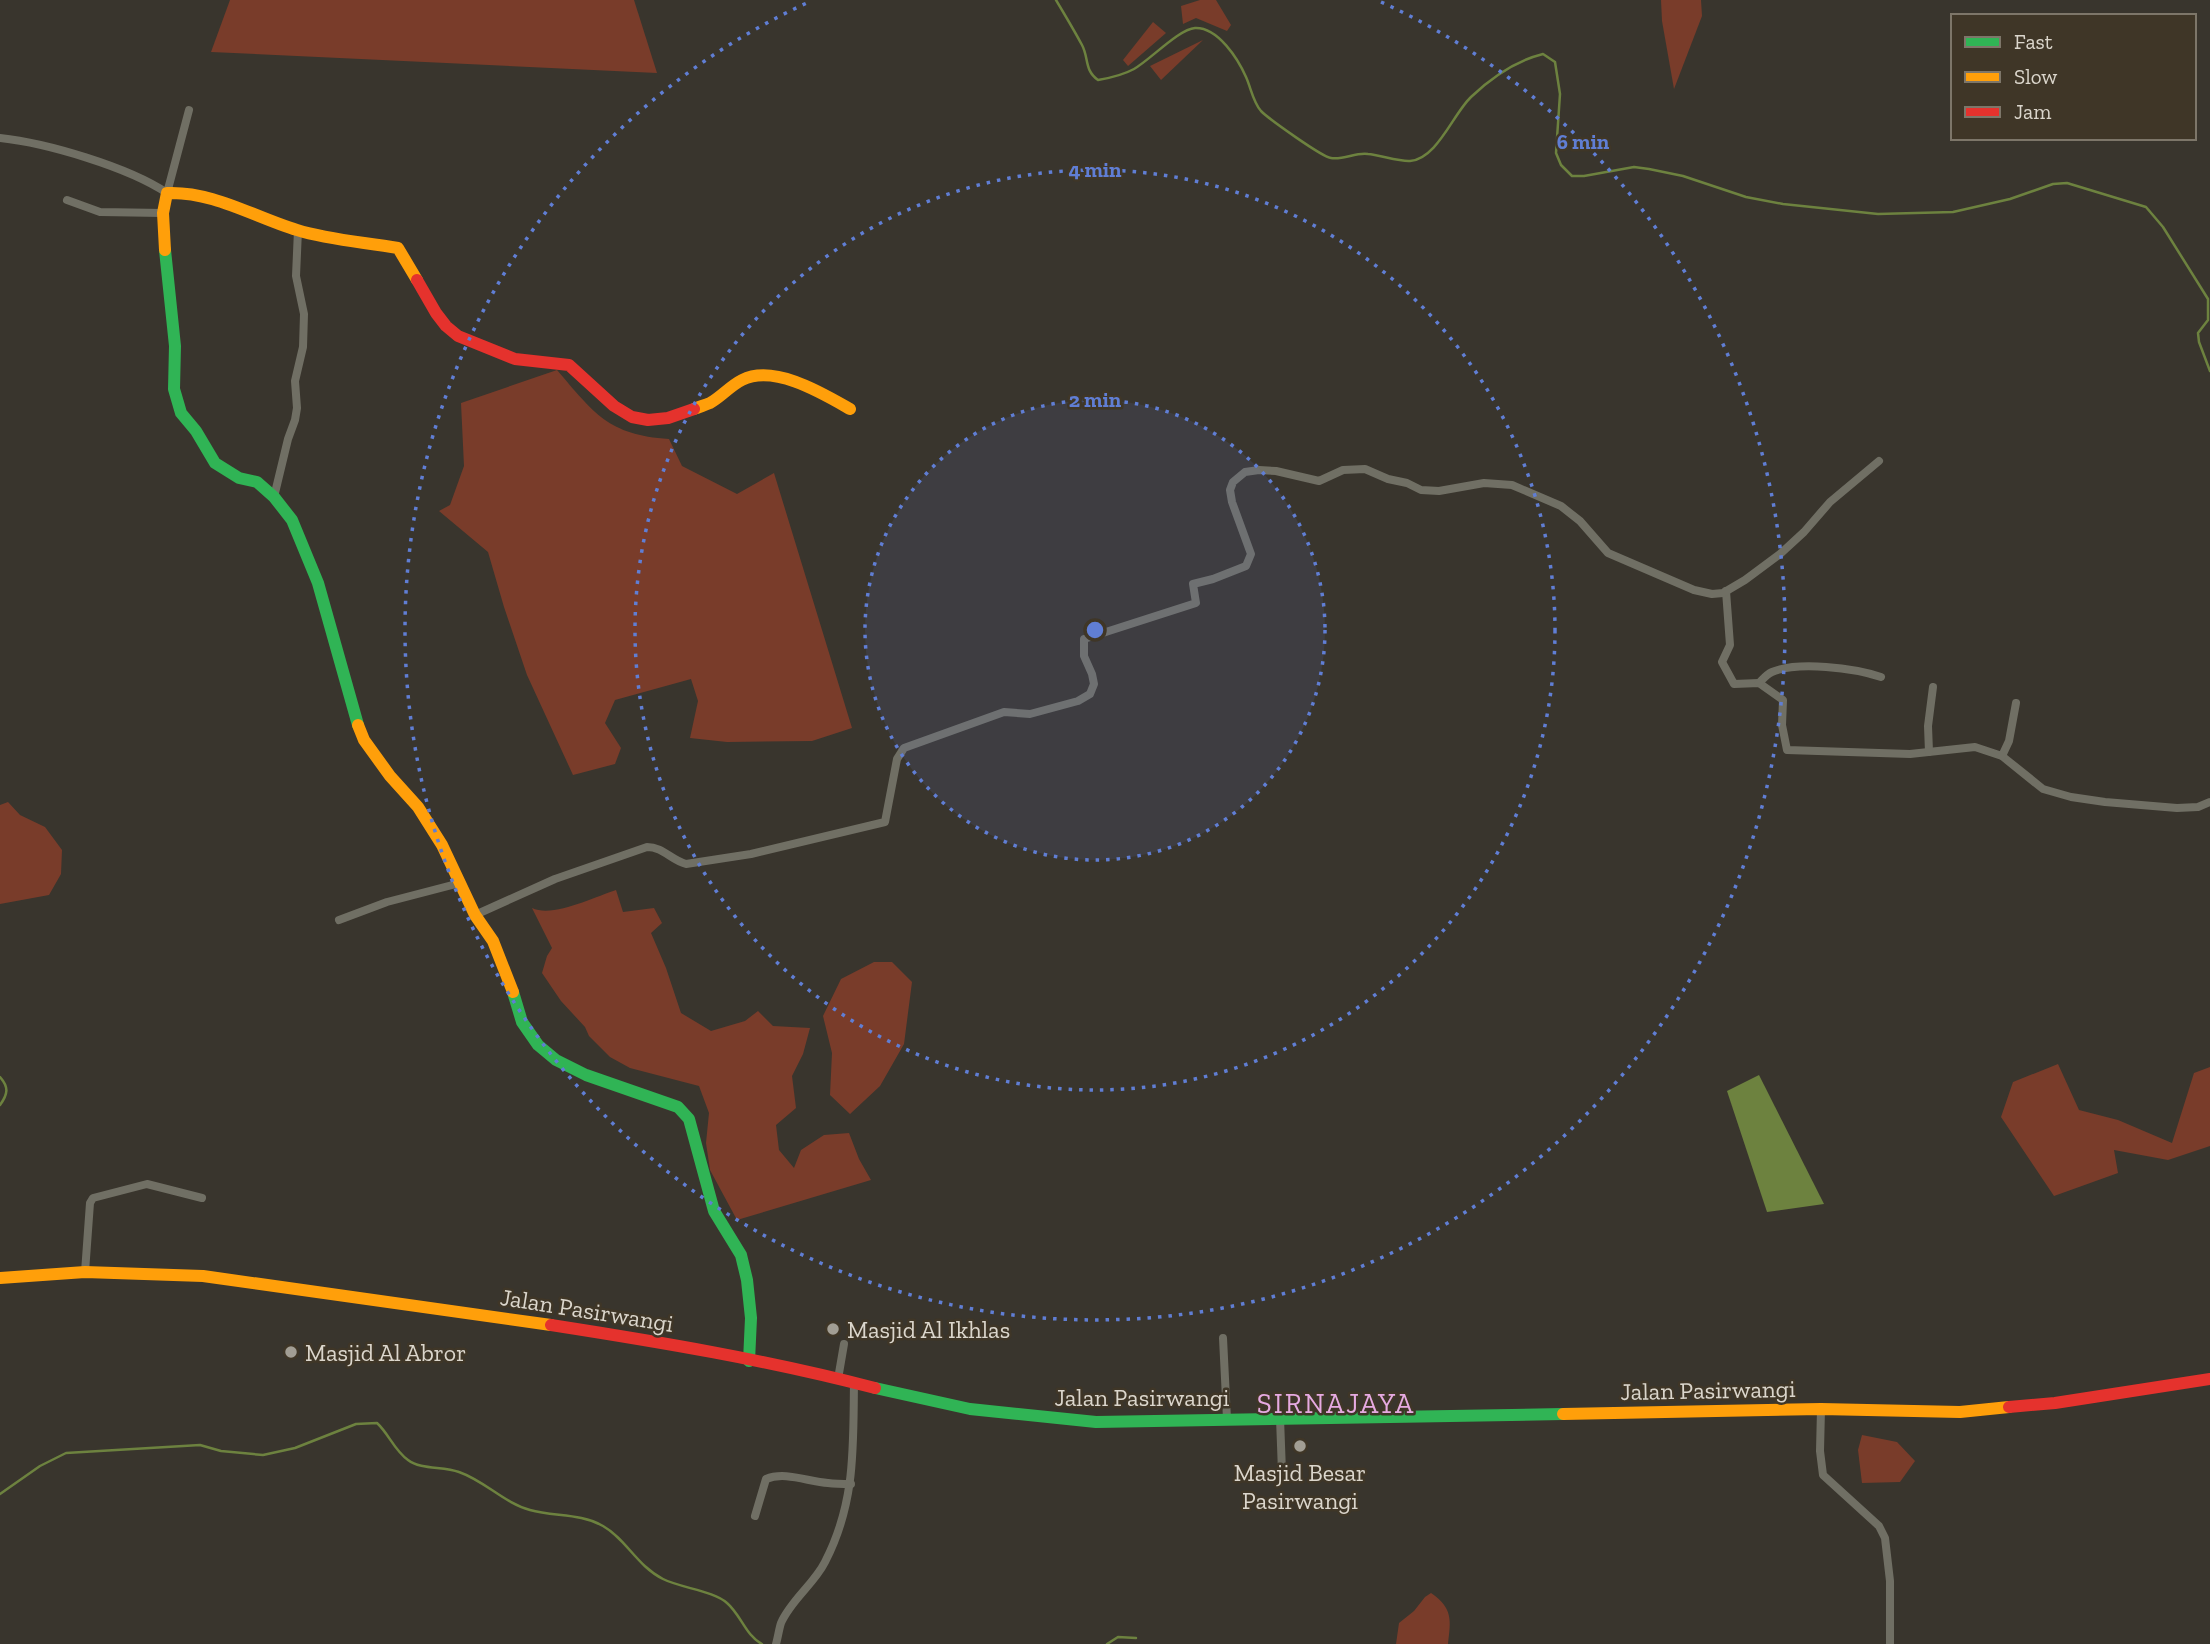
<svg xmlns="http://www.w3.org/2000/svg" width="2210" height="1644" viewBox="0 0 2210 1644" font-family="'Zilla Slab',serif">
<style>
.green{fill:#793c2a}
.water{fill:#6d823f}
.lines{fill:none;stroke-linecap:round;stroke-linejoin:round}
.stream{stroke:#6d823f;stroke-width:2.5}
.street{stroke:#706f64;stroke-width:8}
.fast{stroke:#30b455;stroke-width:12}
.slow{stroke:#ff9f0a;stroke-width:12}
.jam{stroke:#e5322d;stroke-width:12}
.ring{fill:none;stroke:#607ed4;stroke-width:3.5;stroke-dasharray:3.5 7}
.poi-dot{fill:#a29e94;stroke:#3f3627;stroke-width:2.5}
.labels{text-anchor:middle;dominant-baseline:central;stroke-width:5;stroke-linejoin:round;paint-order:stroke}
.street-label{font-size:24px;fill:#dbd6cc;stroke:#3f3627}
.poi-label{font-size:24px;fill:#dbd6cc;stroke:#3f3627;text-anchor:start}
.quarter-label{font-size:28px;letter-spacing:2px;fill:#e6aae1;stroke:#3f3627}
.centre{fill:#607ed4;stroke:#3f3627;stroke-width:3.5}
.ring-label{font-size:21px;text-anchor:middle;font-weight:bold;fill:#607ed4;stroke:#3f3627;stroke-width:5;stroke-linejoin:round;paint-order:stroke}
</style>
<rect width="100%" height="100%" fill="#39352d"/>
<g class="green">
<polygon points="230,0 634,0 657,73 211,52"/>
<polygon points="1200,0 1216,0 1231,25 1227,31 1196,18 1183,24 1181,6"/>
<polygon points="1661,0 1701,0 1702,16 1674,89 1662,21"/>
<polygon points="1153,22 1166,33 1128,66 1123,60"/>
<polygon points="1203,40 1161,80 1150,66"/>
<path d="M557,370C594,413 608,435 669,439L682,466L737,494L774,473L852,728L812,741L727,742L690,738L698,701L691,679L615,700L605,723L621,748L615,764L573,775L527,675L504,607L488,552L439,511L450,505L464,466L461,403Z"/>
<polygon points="8,802 20,815 45,827 62,850 61,874 49,895 0,904 0,805"/>
<path d="M616,890L623,912L654,908L662,923L651,933L666,968L681,1013L711,1031L745,1021L758,1011L773,1026L810,1028L803,1054L792,1076L796,1108L776,1125L779,1150L794,1168L801,1150L824,1135L849,1133L859,1159L871,1180L737,1220L710,1170L706,1143L709,1113L699,1086L630,1068L610,1057L589,1036L585,1027L561,1001L542,973L547,956L552,948L532,908C553,918 594,897 616,890Z"/>
<polygon points="874,962 892,962 912,982 904,1044 880,1086 850,1114 830,1095 832,1053 823,1016 841,979"/>
<polygon points="2058,1064 2079,1110 2118,1120 2172,1143 2194,1073 2210,1067 2210,1146 2168,1160 2114,1150 2118,1173 2054,1196 2001,1117 2013,1082"/>
<polygon points="1862,1435 1897,1442 1915,1461 1900,1482 1862,1483 1858,1450"/>
<path d="M1431,1593C1453,1608 1451,1620 1448,1644H1396L1399,1623L1414,1611L1425,1597Z"/>
</g>
<polygon class="water" points="1759,1075 1824,1204 1767,1212 1727,1091"/>
<g class="lines">
<g class="stream">
<path d="M1056,0C1065,15 1074,30 1082,45C1089,58 1084,70 1098,80C1110,78 1123,75 1134,69C1150,60 1179,29 1195,28C1218,27 1238,59 1246,77C1251,88 1253,102 1261,111C1269,119 1322,157 1331,158C1344,160 1356,152 1368,154C1379,155 1401,162 1410,161C1437,159 1453,114 1471,97C1491,78 1515,61 1543,54L1555,62L1560,94L1556,153L1561,165L1572,176H1584L1634,167L1649,169L1683,176L1746,197L1783,204L1878,214L1953,212L2010,199L2053,184L2067,183L2146,207L2163,227L2208,299V320L2198,333L2199,342L2210,371"/>
<path d="M0,1077C9,1087 8,1094 0,1105"/>
<path d="M0,1494L40,1466L66,1453L200,1445L221,1451L263,1455L295,1448L356,1424L377,1423C389,1434 394,1450 408,1460C421,1470 443,1466 459,1472C485,1481 504,1503 530,1510C554,1517 580,1513 603,1526C626,1539 637,1566 663,1579C681,1588 714,1591 727,1603C741,1615 746,1636 762,1644"/>
<polyline points="1107,1644 1118,1637 1136,1638"/>
</g>
<g class="street">
<path d="M0,138C47,143 128,167 167,193L189,110"/>
<polyline points="67,200 100,212 163,213"/>
<polyline points="274,497 288,439 295,420 297,408 295,381 303,347 304,314 296,276 298,230"/>
<polyline points="1726,591 1730,645 1722,662 1734,684 1759,683 1783,700 1782,725 1787,750 1910,754 1975,747 2002,756 2043,789 2071,797 2105,802 2177,808 2198,807 2210,802"/>
<path d="M1759,683C1763,679 1767,674 1772,672C1798,661 1854,668 1881,677"/>
<polyline points="1929,752 1928,726 1933,687"/>
<polyline points="2002,756 2009,741 2016,703"/>
<path d="M475,915L555,879L647,847C663,847 671,860 686,864L751,854L885,822L897,759L904,748L1004,712L1030,714L1078,701L1090,694L1094,684L1092,674L1084,656V639L1196,603L1193,584L1213,579L1246,566L1251,554L1232,502L1230,490L1233,482L1245,472L1259,470L1276,471L1319,481L1343,470L1365,469L1388,479L1407,483L1421,490L1439,491L1484,483L1512,485L1561,506L1580,521L1608,553L1694,590L1712,594L1723,593L1745,580L1780,554L1804,532L1830,502L1879,461"/>
<polyline points="339,920 387,902 460,883"/>
<polyline points="85,1272 90,1203 93,1198 147,1184 202,1198"/>
<polyline points="1223,1338 1227,1419"/>
<polyline points="838,1379 844,1344"/>
<polyline points="1821,1409 1820,1451 1823,1475 1879,1526 1885,1538 1890,1581 1890,1644"/>
<polyline points="1280,1418 1282,1472"/>
<path d="M755,1516L766,1479C785,1471 809,1482 828,1483C836,1484 844,1484 851,1484"/>
<path d="M776,1644C778,1637 779,1629 781,1623C791,1600 814,1584 825,1562C856,1502 853,1447 854,1383"/>
</g>
<g class="fast">
<polyline points="165,250 175,346 174,389 181,413 196,431 215,463 239,478 257,482 274,497 292,520 318,583 358,725"/>
<polyline points="513,992 522,1022 538,1045 556,1060 586,1075 678,1107 689,1119 714,1211 741,1255 747,1280 751,1318 749,1361"/>
<polyline points="875,1388 970,1409 1096,1422 1563,1414"/>
</g>
<g class="slow">
<path d="M165,250L163,213L167,193C213,191 254,217 297,230C329,240 364,242 398,248L417,280"/>
<path d="M694,409C699,407 705,405 710,403C721,397 730,386 742,380C774,364 822,393 850,409"/>
<polyline points="358,725 364,740 390,776 418,807 442,845 475,915 493,941 513,992"/>
<polyline points="0,1278 85,1272 203,1276 551,1325"/>
<polyline points="1563,1414 1821,1409 1960,1412 2009,1407"/>
</g>
<g class="jam">
<polyline points="417,280 436,313 446,326 458,336 515,359 569,365 614,406 632,417 648,420 668,418 694,409"/>
<path d="M551,1325C660,1342 768,1360 875,1388"/>
<polyline points="2009,1407 2055,1403 2210,1379"/>
</g>
</g>
<circle cx="1095" cy="630" r="230" fill="#607ed4" fill-opacity=".12"/>
<g class="ring">
<circle cx="1095" cy="630" r="230"/>
<circle cx="1095" cy="630" r="460"/>
<path d="M1381 2A690 690 0 1 1 809 2"/>
</g>
<g class="poi-dot">
<circle cx="833" cy="1329" r="7"/>
<circle cx="291" cy="1352" r="7"/>
<circle cx="1300" cy="1446" r="7"/>
</g>
<g class="labels">
<g class="street-label">
<text transform="translate(587 1310) rotate(9)">Jalan Pasirwangi</text>
<text transform="translate(1708 1390) rotate(-1)">Jalan Pasirwangi</text>
<text x="1142" y="1397">Jalan Pasirwangi</text>
</g>
<g class="poi-label">
<text x="847" y="1329">Masjid Al Ikhlas</text>
<text x="305" y="1352">Masjid Al Abror</text>
<text x="1300" y="1472" text-anchor="middle">Masjid Besar<tspan x="1300" dy="28">Pasirwangi</tspan></text>
</g>
<g class="quarter-label">
<text x="1336" y="1403">SIRNAJAYA</text>
</g>
</g>
<circle cx="1095" cy="630" r="10" class="centre"/>
<g class="ring-label">
<text x="1583" y="149">6 min</text>
<text x="1095" y="177">4 min</text>
<text x="1095" y="407">2 min</text>
</g>
<rect x="1951" y="14" width="245" height="126" fill="#3f3627" stroke="#7d7669" stroke-width="2"/>
<rect x="1965" y="37" width="35" height="10" fill="#30b455" stroke="#7d7669" stroke-width="2"/>
<text x="2014" y="49" font-size="21" fill="#dbd6cc">Fast</text>
<rect x="1965" y="72" width="35" height="10" fill="#ff9f0a" stroke="#7d7669" stroke-width="2"/>
<text x="2014" y="84" font-size="21" fill="#dbd6cc">Slow</text>
<rect x="1965" y="107" width="35" height="10" fill="#e5322d" stroke="#7d7669" stroke-width="2"/>
<text x="2014" y="119" font-size="21" fill="#dbd6cc">Jam</text>
</svg>
